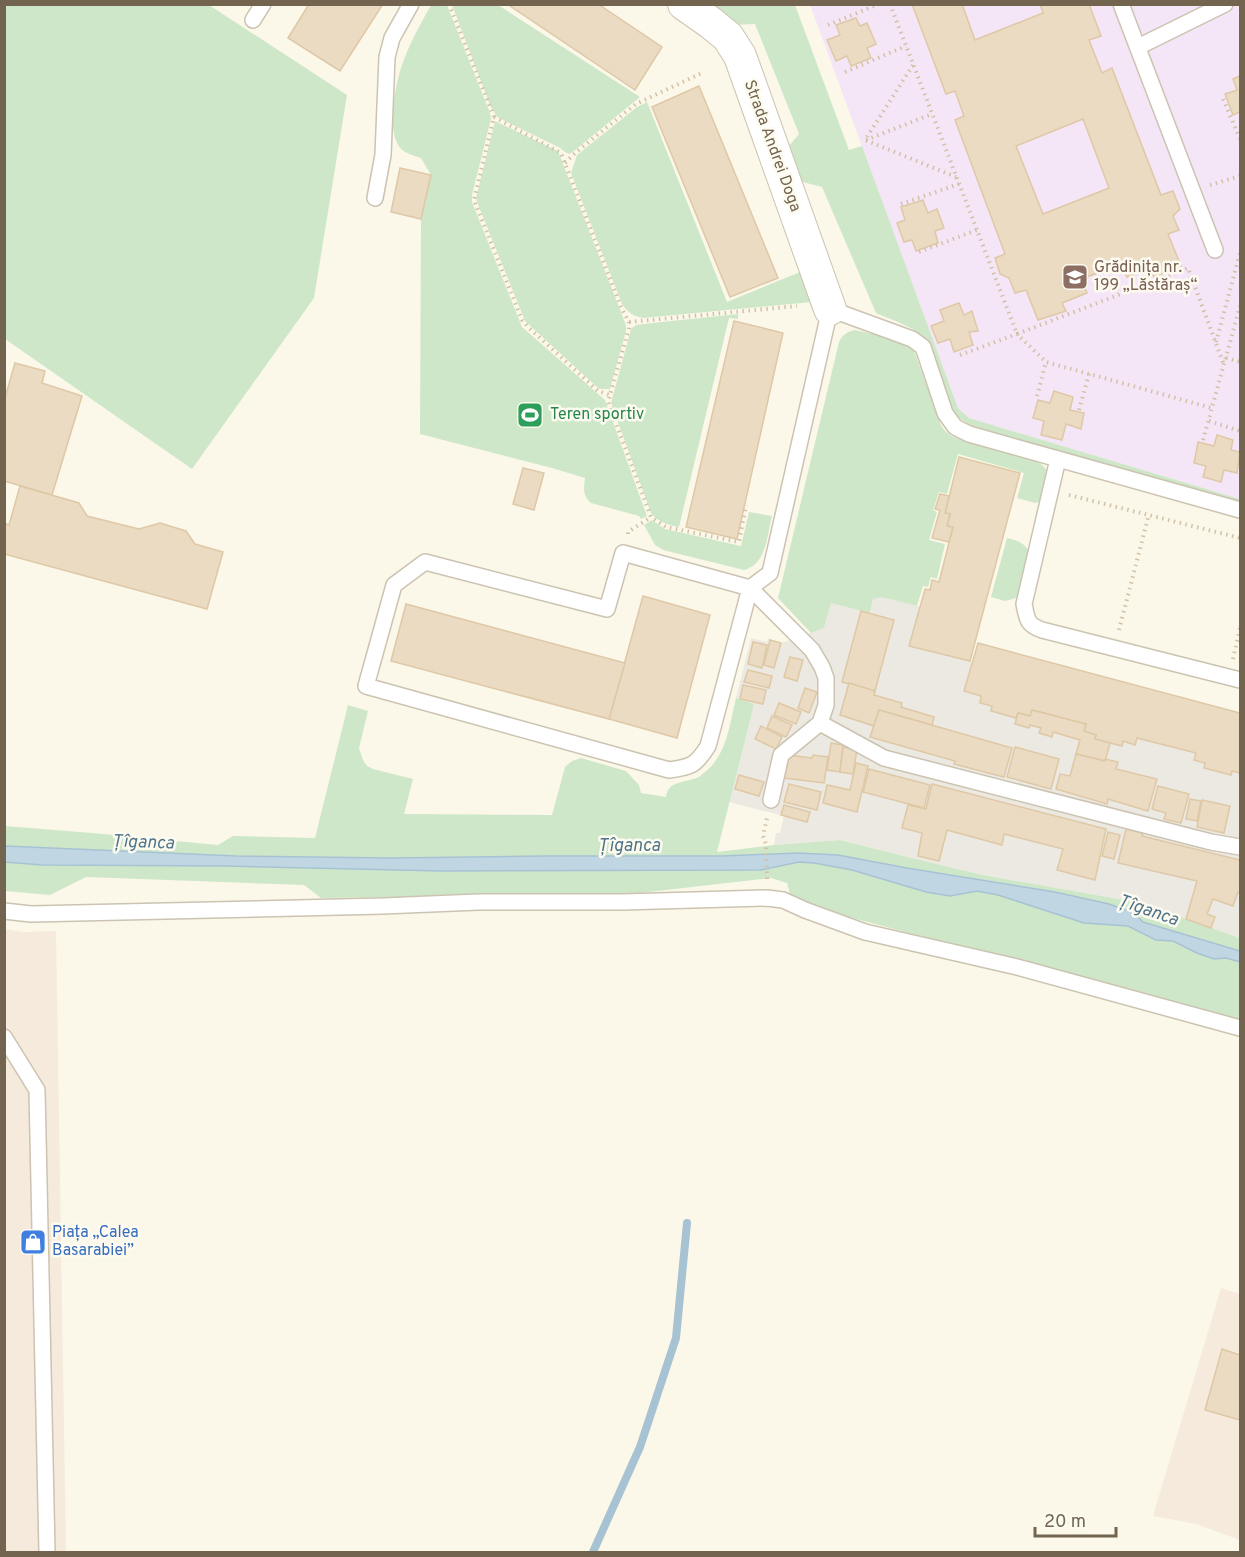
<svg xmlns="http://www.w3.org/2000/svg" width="1245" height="1557" viewBox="0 0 1245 1557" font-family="Overpass,sans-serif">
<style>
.commercial{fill:#f6eadc}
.industrial{fill:#ece9e2}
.education{fill:#f5e6f7}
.green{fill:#cfe7c9}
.water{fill:#c0d6e3;stroke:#a7c3d3;stroke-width:1.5}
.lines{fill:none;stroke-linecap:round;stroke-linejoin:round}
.stream{stroke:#a7c3d3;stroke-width:8}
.building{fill:#ebdbc2;stroke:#dec8a6;stroke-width:1.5;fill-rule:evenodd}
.lane-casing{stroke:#ccc3b1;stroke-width:18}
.street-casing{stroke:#ccc3b1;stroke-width:34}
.path{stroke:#d2c1a7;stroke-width:4;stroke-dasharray:1.5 4.5;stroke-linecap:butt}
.lane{stroke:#fff;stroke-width:15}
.street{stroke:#fff;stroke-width:32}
.labels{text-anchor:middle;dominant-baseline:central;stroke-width:5;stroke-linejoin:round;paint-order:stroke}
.street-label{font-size:16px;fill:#736450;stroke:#fdfbf0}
.education-label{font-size:16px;fill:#785e54;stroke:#fdfbf0;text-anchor:start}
.leisure-label{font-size:16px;fill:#27864d;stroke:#fdfbf0;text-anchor:start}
.shop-label{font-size:16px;fill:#366cbe;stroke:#fdfbf0;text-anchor:start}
.water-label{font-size:18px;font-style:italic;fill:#4f748a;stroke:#fdfbf0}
</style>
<rect width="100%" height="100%" fill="#fbf8ea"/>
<g class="commercial">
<polygon points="5,929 22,932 56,931 66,1552 5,1552"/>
<polygon points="1221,1288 1240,1294 1240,1540 1196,1524 1153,1516"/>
</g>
<polygon class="industrial" points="883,596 920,607 910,645 972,662 964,691 981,696 980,702 992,706 991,711 1016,718 1018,713 1095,739 1122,746 1123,741 1135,744 1137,738 1196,753 1194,760 1205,763 1205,768 1230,775 1232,771 1240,773 1240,938 1141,903 983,875 924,861 841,840 774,845 776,833 780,833 784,816 729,802 754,704 736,698 751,638 767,642 768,638 781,643 824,628 831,602 870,613 873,599"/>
<polygon class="education" points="810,5 1238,5 1240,11 1240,499 969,418 958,408"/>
<g class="green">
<polygon points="5,4 209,5 347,95 314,298 192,469 5,339"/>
<path d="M431,5H447L490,113L491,119L472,195V202L522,327L605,400L647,516L641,519L639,516L591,503C582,495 584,488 585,478L552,468L420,434L421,219L431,175L421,158C414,156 405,153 400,148C393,138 392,124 393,112C396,68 410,43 431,5Z"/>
<polygon points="452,5 498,5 640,97 574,151 569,154 565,152 560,148 497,117 490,105"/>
<path d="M703,5H795L849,150L862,146L958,408L969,418L1240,499V505L970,425L955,415L950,407C944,389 935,349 922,336C912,326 889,319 876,313L822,187L795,180L784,152L799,134L755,24L734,25Z"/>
<path d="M647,102L727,302L800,272L812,302L643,318C633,316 628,313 622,304L571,173L577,155L637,107Z"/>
<polygon points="495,121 558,151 626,325 626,331 610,389 599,389 525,321 479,207 476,198"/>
<path d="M738,314V319L729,318L679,527C668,525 658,522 651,513L611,403L631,329L636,325L643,324Z"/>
<path d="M855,330C875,335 899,337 914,351L941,425C945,432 949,435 956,438L1037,462C1056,472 1047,485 1042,501L1035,503L1017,498L1024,473L958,454L947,494L939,492L933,510L937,512L929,540L945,544L937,579L931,577L928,587L923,586L917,606L882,597L873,599L870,613L831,603L824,628L811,633L778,598L839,342C843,334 847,332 855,330Z"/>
<path d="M749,512L772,516C767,535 767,564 744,570L663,550L655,545L644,525L652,520L665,529L741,546Z"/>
<path d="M1007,538C1017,540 1024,543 1029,551L1020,593L1016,598L1005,601L991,597Z"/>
<path d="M736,698L754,704L717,852L774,845L840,840L924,861L983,875L1141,903L1240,938V951L1143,922L1134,912L1109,904L1055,892L907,868L838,855L798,853L722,856H540L391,858L237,856L5,846V826L92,833L218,845L233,836L315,838L348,705L368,711L359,748L363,760L367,766L373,769L413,779L404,814L552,815L565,767L572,761L581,758L626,771L639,785L641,793L666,797C668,780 686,783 699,777C701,775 704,773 706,771C727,754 730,723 736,698Z"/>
<polygon points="4,862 42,865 226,866 441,871 761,870 799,862 814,863 852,870 926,892 950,896 977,891 998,895 1084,923 1128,926 1156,940 1173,941 1197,953 1214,959 1226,958 1240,962 1240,1021 830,912 806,903 790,894 787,883 771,878 631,894 321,898 304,885 86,877 50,895 5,891"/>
</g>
<polygon class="water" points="5,846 237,856 391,858 540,856 722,856 798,853 838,855 907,868 1055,892 1109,904 1134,913 1143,922 1240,951 1240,962 1226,958 1214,959 1197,953 1173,941 1156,940 1128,926 1084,923 998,895 977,891 950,896 926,892 852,870 814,863 799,862 761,870 441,871 226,866 42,865 5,862"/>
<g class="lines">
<polyline class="stream" points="593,1552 640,1447 676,1338 687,1223"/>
</g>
<g class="building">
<polygon points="309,4 383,4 340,71 288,38"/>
<polygon points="507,4 598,4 662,47 635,90"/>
<path d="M912,4H962L975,40L1043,13L1040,4H1089L1101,36L1089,40L1102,73L1112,68L1161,195L1173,191L1180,209L1173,216L1179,230L1168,234L1181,266L1154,277L1150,268L1127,277L1120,265L1081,279L1087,293L1062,303L1066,311L1038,320L1026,290L1015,293L1009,278L1000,274L995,258L1005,254L955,120L964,116L955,91L946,94ZM1083,119L1109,188L1043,214L1016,146Z"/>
<polygon points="856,18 860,26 867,23 876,44 867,48 871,58 851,66 847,56 836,61 827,40 840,35 836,25"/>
<polygon points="1240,76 1240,112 1233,115 1225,94 1237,90 1233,79"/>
<polygon points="699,86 778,278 730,297 652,107"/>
<polygon points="400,168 431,175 421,219 391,212"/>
<polygon points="923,200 928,213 937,209 944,228 935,231 938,243 916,251 912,240 904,242 897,223 905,220 901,207"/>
<polygon points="959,303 964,315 972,311 978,331 969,332 973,345 954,352 950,339 938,343 931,326 944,321 940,310"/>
<polygon points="734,321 783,333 737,539 686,527"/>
<polygon points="15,363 45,371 42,383 82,396 52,495 4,481 4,401"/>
<polygon points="1054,391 1073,397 1070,410 1084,413 1081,429 1066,424 1062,440 1041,435 1044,421 1033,418 1038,400 1050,403"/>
<polygon points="1217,435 1233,440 1231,450 1240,452 1237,473 1224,470 1221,482 1203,477 1206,466 1194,463 1198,442 1214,446"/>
<polygon points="959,457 1020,473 970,661 909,646 925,589 930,590 932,580 939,582 953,527 947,526 950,514 945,513"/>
<polygon points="523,468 544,473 534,510 513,504"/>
<polygon points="20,486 79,503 87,516 139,529 160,523 186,531 195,544 223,552 207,609 4,554 4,523 9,525"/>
<polygon points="940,494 949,496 945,513 950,514 947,526 953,527 949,542 932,538 940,510 935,509"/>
<polygon points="643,596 710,615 677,738 609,719"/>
<polygon points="406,604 625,663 609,719 391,661"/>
<polygon points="861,611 894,620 875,691 842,682"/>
<polygon points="770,640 781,643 774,668 764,665"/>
<polygon points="753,642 767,645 762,668 748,664"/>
<polygon points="978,643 1240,713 1240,773 1232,771 1231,775 1204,768 1205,763 1194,760 1196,753 1137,738 1135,745 1123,741 1122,746 1095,739 1096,735 1084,731 1086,724 1032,710 1030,716 1018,713 1016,718 991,711 992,706 980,703 981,696 964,691"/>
<polygon points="790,657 803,660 797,681 784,677"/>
<polygon points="748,670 772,676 769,688 744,682"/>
<polygon points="849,683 875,691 874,695 902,703 901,707 934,717 932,725 879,710 874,726 840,715"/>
<polygon points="743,685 766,690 763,704 740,699"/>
<polygon points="805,688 817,692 809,713 798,708"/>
<polygon points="779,703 801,712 796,724 774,715"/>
<polygon points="879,710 1012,748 1004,777 954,764 955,761 870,737"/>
<polygon points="1032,710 1086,724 1084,731 1096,735 1095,739 1110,743 1105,761 1076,754 1080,740 1053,732 1052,737 1039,733 1041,728 1030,725 1029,728 1015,724 1018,713 1030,716"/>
<polygon points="772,716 792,725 786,737 767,728"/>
<polygon points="761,726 782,737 776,749 755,739"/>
<polygon points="831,743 843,745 840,772 827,770"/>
<polygon points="843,747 857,749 853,774 840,772"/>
<polygon points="1015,747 1059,759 1051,789 1007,777"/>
<polygon points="1076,754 1105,761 1105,759 1118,762 1116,769 1157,779 1148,811 1108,799 1107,804 1056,789 1060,774 1070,776"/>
<polygon points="787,755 812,758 813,755 828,757 824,783 784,778"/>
<polygon points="856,763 868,766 857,812 823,803 827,785 850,790"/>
<polygon points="869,769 930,785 924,808 863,792"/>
<polygon points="739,775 764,782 759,796 735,789"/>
<polygon points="789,784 821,792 817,810 784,802"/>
<polygon points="932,784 1106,829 1095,880 1057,870 1063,849 1004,834 1002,845 947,830 939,861 918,856 922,833 902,828 908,805 926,809"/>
<polygon points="1158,786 1189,794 1181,823 1164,819 1166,813 1152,809"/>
<polygon points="1190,799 1201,801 1197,821 1186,819"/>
<polygon points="1202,800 1230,806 1224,833 1197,827"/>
<polygon points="784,805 810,812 807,822 781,815"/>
<polygon points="1126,829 1143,833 1142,836 1240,860 1240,893 1238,892 1233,906 1213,899 1207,914 1215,917 1211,928 1186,919 1197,881 1118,863"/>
<polygon points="1108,832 1120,835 1114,859 1102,856"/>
<polygon points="1222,1349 1240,1355 1240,1420 1205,1410"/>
</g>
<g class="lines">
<defs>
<g id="lane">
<polyline points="1121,4 1215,250"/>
<polyline points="253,20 263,4"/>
<polyline points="1138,47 1225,4"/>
<polyline points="375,198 383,155 387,57 392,38 411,4"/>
<path d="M1058,459L1024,604C1027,619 1027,625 1042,630L1240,680"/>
<polyline points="820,723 884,758 1211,842 1240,847"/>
<path d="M771,800L781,755L820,723L826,705V678L822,667L812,650L750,588L623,553L607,609L425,562L394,585L366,686L669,770C692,767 696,765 708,746L750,588L770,573L830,309L912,339L923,347L945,413L955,427L969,434L1240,510"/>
<polyline points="4,911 31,914 383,906 478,902 623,902 767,898 783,900 805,910 865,932 1017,967 1240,1028"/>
<polyline points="4,1037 37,1090 47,1552"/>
</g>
<polyline id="street" points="684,4 711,23 728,37 740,56 830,309"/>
</defs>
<use href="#lane" class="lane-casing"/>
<use href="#street" class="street-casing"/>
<g class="path">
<polyline points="449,4 494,117 474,200 522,320 528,327 598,391 610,395"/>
<polyline points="890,4 1017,334 1188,268 1224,365"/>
<polyline points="828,25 879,4"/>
<polyline points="913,65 865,140 956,177"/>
<polyline points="845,72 906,46"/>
<polyline points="1223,99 1240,139"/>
<polyline points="494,117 561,153 621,307 629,322 629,328 608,402 651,517 666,527 739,542 746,505"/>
<polyline points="866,140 932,114"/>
<polyline points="565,163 575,153 636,104 704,72"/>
<polyline points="1210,185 1240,176"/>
<polyline points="901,204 959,184"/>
<polyline points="919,252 977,230"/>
<polyline points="629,322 797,306"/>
<polyline points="1216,342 1240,253"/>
<polyline points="960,355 1017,334 1046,362 1212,408"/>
<polyline points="1226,358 1240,362"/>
<polyline points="1037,396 1046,362"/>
<polyline points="1079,410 1089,374"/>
<polyline points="1209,421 1240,431"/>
<polyline points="1203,440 1240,306"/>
<polyline points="1069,495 1240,538"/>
<polyline points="628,534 628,532 651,517"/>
<polyline points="1119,630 1149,514"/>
<polyline points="1233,659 1240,628"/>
<polyline points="767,879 766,844 763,836 767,818"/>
</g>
<use href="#lane" class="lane"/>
<use href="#street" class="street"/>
</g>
<defs>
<symbol id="school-square" viewBox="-11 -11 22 22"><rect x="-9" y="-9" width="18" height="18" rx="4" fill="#8d6e63" stroke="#fdfbf0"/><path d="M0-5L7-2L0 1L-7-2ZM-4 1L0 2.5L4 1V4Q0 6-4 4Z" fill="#fff"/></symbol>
<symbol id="stadium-square" viewBox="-11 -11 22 22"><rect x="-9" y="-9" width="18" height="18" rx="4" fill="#2e9e5b" stroke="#fdfbf0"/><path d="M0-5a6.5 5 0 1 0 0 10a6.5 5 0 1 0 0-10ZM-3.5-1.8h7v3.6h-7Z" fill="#fff"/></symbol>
<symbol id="shop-square" viewBox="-11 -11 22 22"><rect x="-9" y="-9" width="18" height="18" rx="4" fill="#3f7fe0" stroke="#fdfbf0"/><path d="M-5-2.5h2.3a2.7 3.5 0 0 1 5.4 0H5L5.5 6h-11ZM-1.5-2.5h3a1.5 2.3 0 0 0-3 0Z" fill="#fff"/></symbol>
</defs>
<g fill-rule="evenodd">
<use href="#school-square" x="1060" y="262" width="30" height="30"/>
<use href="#stadium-square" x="515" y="400" width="30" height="30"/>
<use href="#shop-square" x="18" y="1227" width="30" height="30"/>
</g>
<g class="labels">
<g class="street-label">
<text transform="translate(772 146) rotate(70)">Strada Andrei Doga</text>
</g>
<g class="education-label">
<text x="1094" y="268">Grădinița nr.<tspan x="1094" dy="18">199 „Lăstăraș“</tspan></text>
</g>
<g class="leisure-label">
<text x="550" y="415">Teren sportiv</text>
</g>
<g class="shop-label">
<text x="52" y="1233">Piața „Calea<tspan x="52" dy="18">Basarabiei”</tspan></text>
</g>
<g class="water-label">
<text transform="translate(143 843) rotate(2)">Țîganca</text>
<text x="629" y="846">Țîganca</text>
<text transform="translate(1148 911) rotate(19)">Țîganca</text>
</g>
</g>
<rect width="1245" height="1557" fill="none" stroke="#736450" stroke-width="12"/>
<path d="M1035 1527v9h81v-9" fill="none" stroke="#736450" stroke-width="3"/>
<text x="1044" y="1527" font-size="18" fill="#736450" stroke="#fdfbf0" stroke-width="4.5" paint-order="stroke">20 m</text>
</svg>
